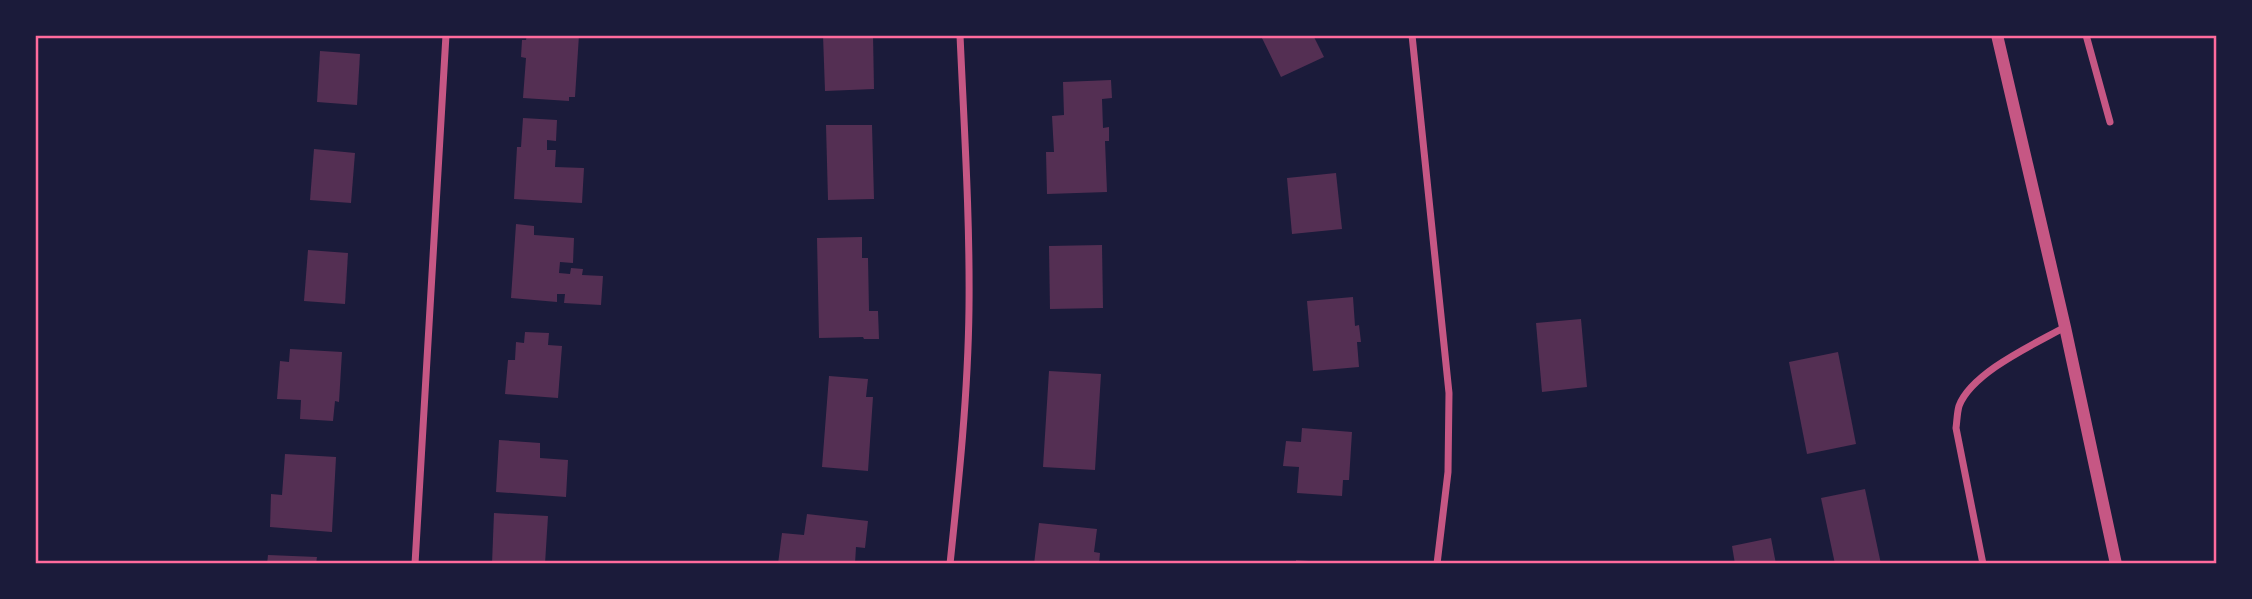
<svg xmlns="http://www.w3.org/2000/svg" width="2252" height="599" viewBox="0 0 2252 599" font-family="'Fira Sans',sans-serif">
<style>
.building{fill:#542f53}
.lines{fill:none;stroke-linecap:round;stroke-linejoin:round}
.minor{stroke:#c65784;stroke-width:7}
.tertiary{stroke:#c65784;stroke-width:12}
.neatline{fill:none;stroke:#ff6b9d;stroke-width:2.5}
</style>
<rect width="100%" height="100%" fill="#1b1b3a"/>
<g class="building">
<polygon points="527,35 579,35 575,97 569,97 569,101 523,98 526,58 521,57 522,40 526,40"/>
<polygon points="823,35 873,35 874,89 825,91"/>
<polygon points="1255,35 1313,35 1324,57 1281,77 1261,36 1257,38"/>
<polygon points="320,51 360,54 357,105 317,102"/>
<polygon points="1111,80 1112,98 1102,99 1103,128 1109,127 1109,141 1105,141 1107,192 1047,194 1046,152 1054,152 1052,116 1064,115 1063,82"/>
<polygon points="523,118 557,120 556,141 547,140 547,150 556,150 555,167 584,168 582,203 514,199 517,147 521,147"/>
<polygon points="826,125 872,125 874,199 828,200"/>
<polygon points="314,149 355,153 351,203 310,200"/>
<polygon points="1336,173 1342,229 1292,234 1287,178"/>
<polygon points="516,224 534,226 534,235 574,238 573,263 560,262 559,273 570,274 571,268 583,269 582,275 603,276 601,305 564,303 565,294 557,294 557,302 511,298"/>
<polygon points="862,237 862,258 868,258 869,311 878,311 879,339 864,339 863,337 819,338 817,238"/>
<polygon points="1102,245 1103,308 1050,309 1049,246"/>
<polygon points="308,250 348,253 345,304 304,301"/>
<polygon points="1353,297 1355,326 1359,325 1361,342 1357,342 1359,367 1313,371 1307,301"/>
<polygon points="1581,319 1587,387 1542,392 1536,323"/>
<polygon points="525,332 549,333 548,345 562,346 558,398 505,394 508,360 515,360 516,342 524,343"/>
<polygon points="290,349 342,352 339,402 335,401 333,421 300,419 301,400 277,399 280,361 289,362"/>
<polygon points="1838,352 1856,444 1807,454 1789,362"/>
<polygon points="1049,371 1101,374 1095,470 1043,467"/>
<polygon points="829,376 868,379 866,397 873,397 868,471 822,467"/>
<polygon points="1302,428 1352,432 1349,480 1343,480 1342,496 1297,493 1299,467 1283,466 1286,441 1301,442"/>
<polygon points="499,440 540,443 540,458 568,460 566,497 496,492"/>
<polygon points="285,454 336,457 332,532 270,527 271,494 282,495"/>
<polygon points="1865,489 1881,564 1835,564 1821,498"/>
<polygon points="494,513 548,516 545,564 492,564"/>
<polygon points="807,514 868,521 865,548 856,547 855,564 778,564 782,533 804,535"/>
<polygon points="1039,523 1097,529 1094,552 1100,553 1099,564 1034,564"/>
<polygon points="1771,538 1776,564 1735,564 1732,546"/>
<polygon points="268,555 317,557 316,564 267,564"/>
<polygon points="1296,560 1322,562 1322,564 1296,564"/>
</g>
<g class="lines">
<g class="minor">
<polyline points="1412,35 1449,393 1448,472 1437,564"/>
<polyline points="2086,35 2110,122"/>
<polyline points="415,564 446,35"/>
<path d="M950,564C959,479 968,394 969,308C970,217 964,126 960,35"/>
<path d="M1983,564L1956,428C1957,421 1957,413 1959,406C1972,372 2035,344 2065,327"/>
</g>
<polyline class="tertiary" points="1997,35 2065,327 2116,564"/>
</g>
<rect width="2252" height="599" fill="none" stroke="#1b1b3a" stroke-width="74"/>
<rect x="37" y="37" width="2178" height="525" class="neatline"/>
</svg>
